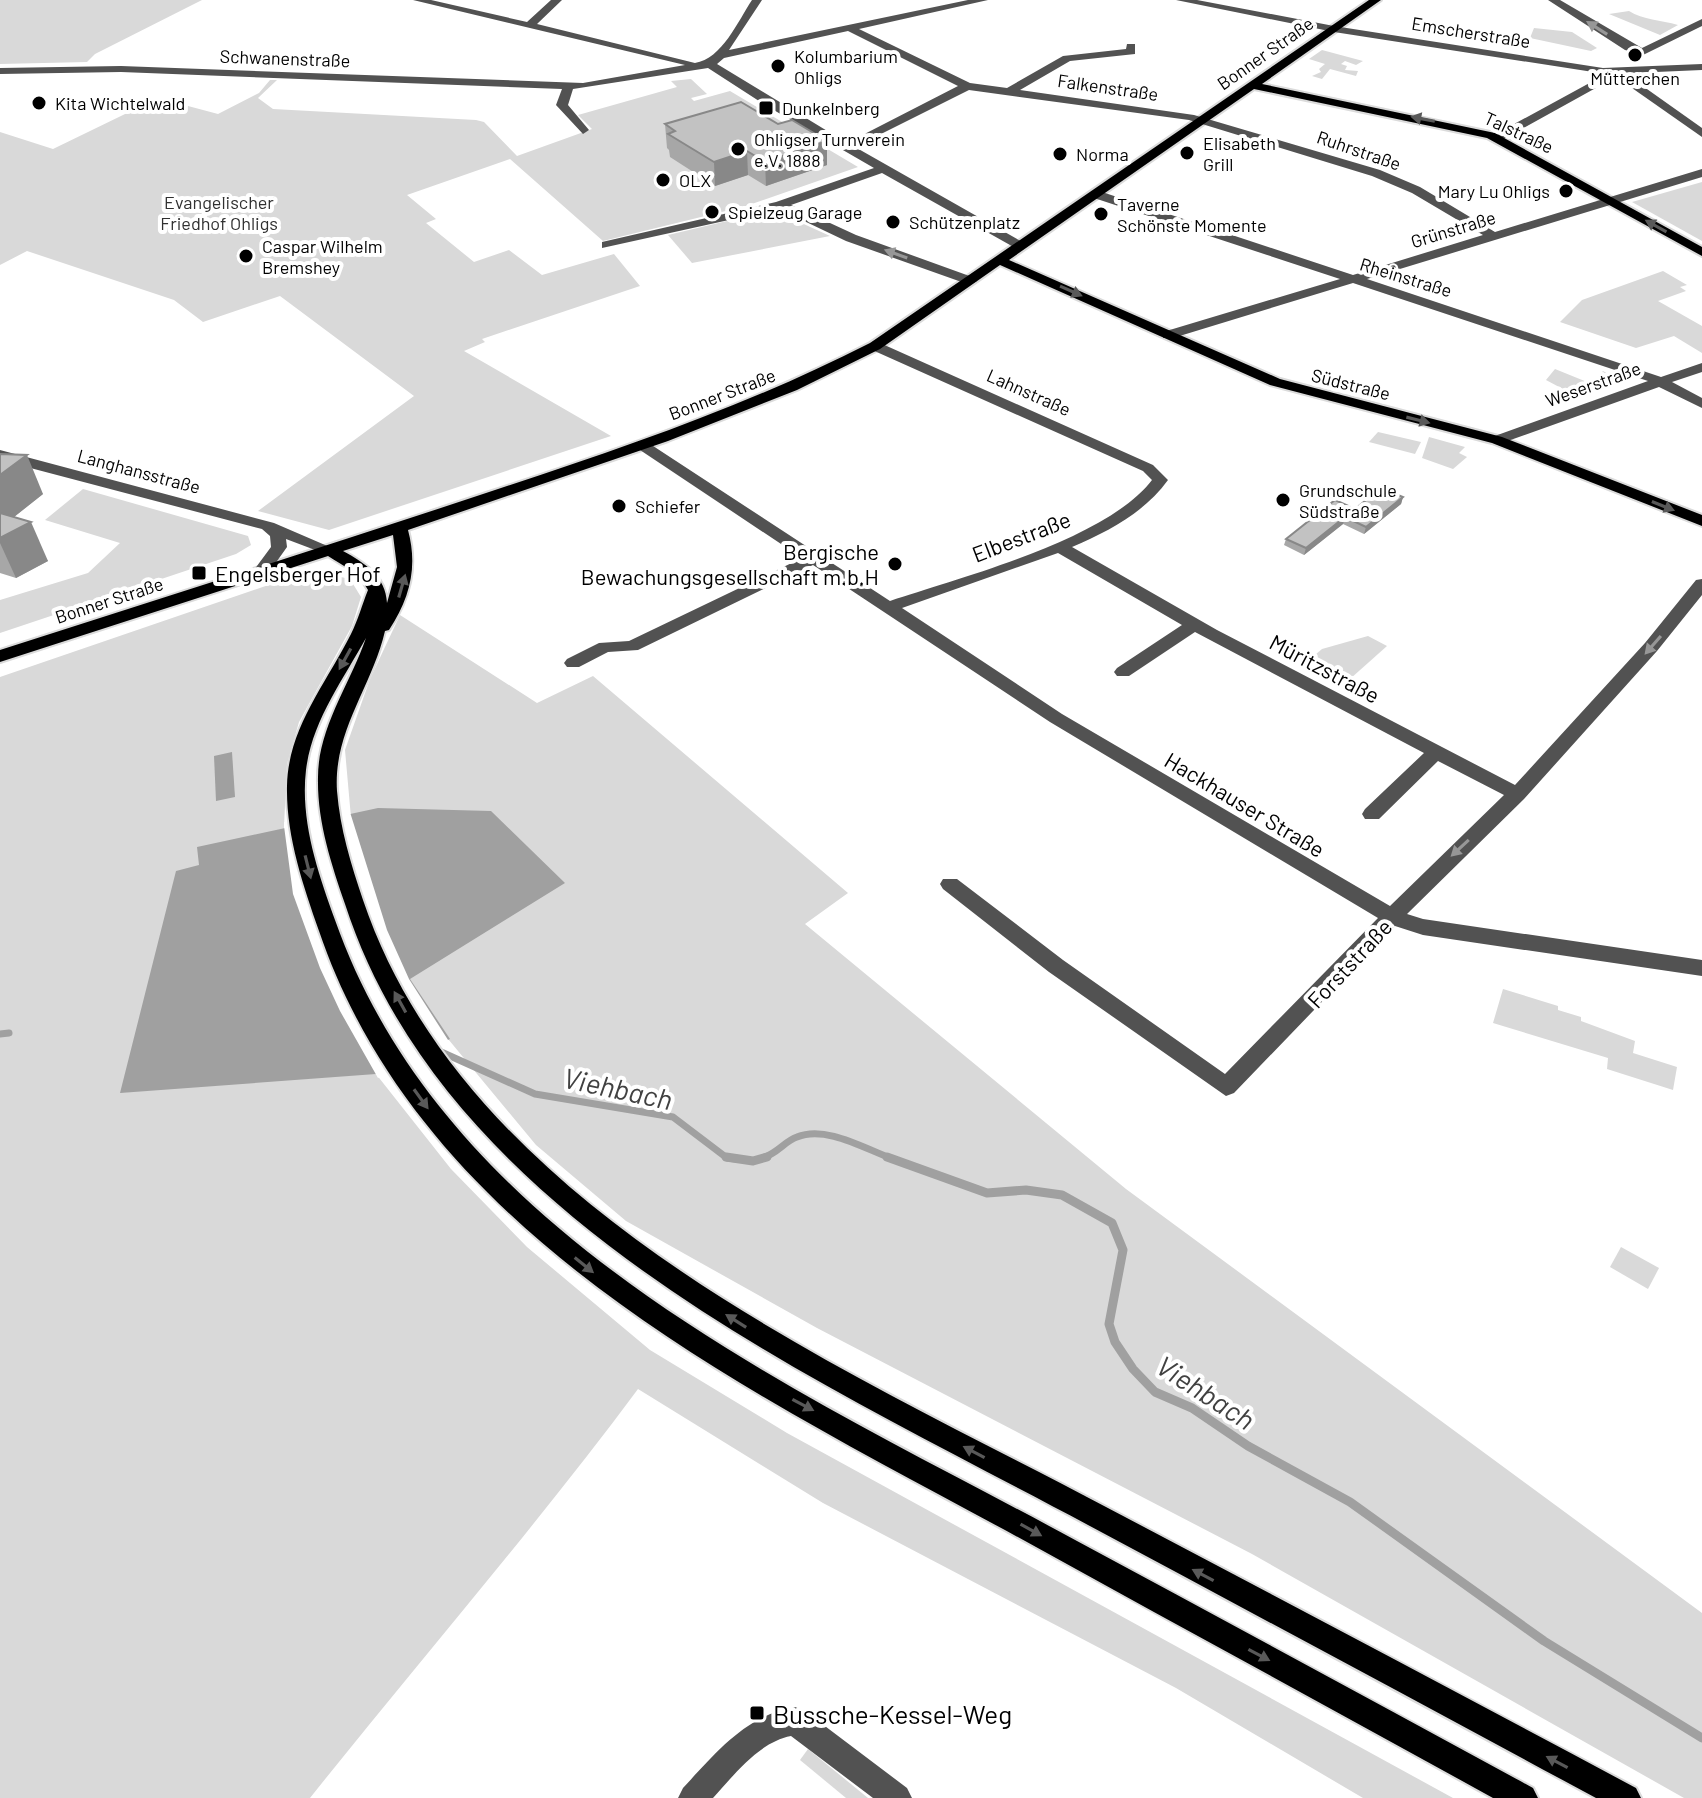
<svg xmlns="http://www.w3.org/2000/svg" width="1702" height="1798" viewBox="0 0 1702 1798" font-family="Barlow,sans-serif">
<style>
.green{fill:#d9d9d9}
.water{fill:#a0a0a0}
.pier{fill:#fff}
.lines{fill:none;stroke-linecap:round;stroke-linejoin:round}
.stream-far1{stroke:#a0a0a0;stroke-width:7}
.stream{stroke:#a0a0a0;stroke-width:9}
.major-casing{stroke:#dbdbdb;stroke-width:4}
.minor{fill:#525252;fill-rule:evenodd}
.major{fill:#000;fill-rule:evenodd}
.wall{fill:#a7a7a7}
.shaded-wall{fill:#888}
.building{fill:#c2c2c2;stroke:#888;stroke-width:2}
.oneway{fill:#979797}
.oneway2{fill:#595959}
.poi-dot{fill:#000;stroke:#fff;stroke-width:3}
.labels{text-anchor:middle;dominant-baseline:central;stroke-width:8;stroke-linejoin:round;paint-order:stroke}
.far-street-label{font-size:18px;fill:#000;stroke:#fff}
.far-poi-label{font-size:18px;fill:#000;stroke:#fff;text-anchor:start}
.far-park-label{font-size:18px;fill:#303030;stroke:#fff}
.street-label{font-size:22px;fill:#000;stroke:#fff}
.poi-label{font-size:22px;fill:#000;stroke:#fff;text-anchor:end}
.near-poi-label{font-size:26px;fill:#000;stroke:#fff;text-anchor:start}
.near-water-label{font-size:28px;font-style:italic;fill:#414141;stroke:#fff}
</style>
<rect width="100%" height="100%" fill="#fff"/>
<g class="green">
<polygon points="0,0 202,0 95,54 87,62 0,64"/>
<path d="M1629,11C1643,20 1661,20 1678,25L1660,35L1609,14Z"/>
<polygon points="1534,28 1572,32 1597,48 1591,51 1530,38"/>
<polygon points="1322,50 1363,61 1356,65 1345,61 1341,64 1347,66 1345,70 1358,71 1356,76 1330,69 1322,79 1312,76 1321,72 1319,69 1325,64 1309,59"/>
<polygon points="691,79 707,94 691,98 694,101 730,91 858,167 746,206 603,241 510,159 407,195 436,219 426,223 474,262 509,250 542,275 614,254 640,286 482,339 485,342 464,351 611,436 329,530 258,511 414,396 280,296 203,322 174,300 27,251 0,265 0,132 53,149 158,98 218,114 259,93 270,80 277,80 258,98 273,109 476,120 484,122 517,156 592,129 578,115 677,87 671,81"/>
<polygon points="1702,182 1702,241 1632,202"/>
<polygon points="773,210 830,236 692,263 668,235"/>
<polygon points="1663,271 1687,285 1680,287 1686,291 1658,301 1702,326 1702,353 1674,336 1636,348 1560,322 1582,300"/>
<polygon points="1555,369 1592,384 1603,371 1615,378 1612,383 1576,396 1546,380"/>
<polygon points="1378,432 1421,442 1415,454 1369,442"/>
<polygon points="1429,437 1465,447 1459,453 1467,457 1453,469 1422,458"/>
<polygon points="83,489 248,536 251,545 236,554 0,633 0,600 88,573 120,543 45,520"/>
<path d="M318,572L350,579L361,597L352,626L299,722L287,764L284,826L293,894L376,1074L451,1169L527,1247L650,1350L787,1433L1453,1798H1363L1176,1688L823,1503L638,1389C534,1529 419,1661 310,1798H0V677L292,577Z"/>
<polygon points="400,615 537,703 593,676 848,893 805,924 1126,1189 1702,1613 1702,1798 1684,1798 1252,1554 817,1328 626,1221 536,1145 434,1022 409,979 352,829 345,750 370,679"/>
<polygon points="1368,636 1387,646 1341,687 1301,667 1322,649"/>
<polygon points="1503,989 1558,1006 1558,1010 1581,1017 1581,1021 1635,1041 1633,1053 1677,1067 1673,1090 1607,1069 1608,1058 1493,1023"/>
<polygon points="1621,1247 1659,1268 1648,1289 1610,1267"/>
<polygon points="808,1749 868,1798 846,1798 800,1760"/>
</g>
<g class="water">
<polygon points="232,752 235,797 216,801 214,756"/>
<polygon points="378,808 491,811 565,883 410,979 450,1039 376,1074 120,1093 176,871 199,865 197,847"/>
</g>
<polygon class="pier" points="349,809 387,930 409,979 450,1043 378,1078 340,1011 320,968 293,894 284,826 284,822"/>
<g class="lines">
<g class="stream-far1">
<polyline points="0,1034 9,1033"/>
<polyline points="439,1051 535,1094 673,1117 727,1158 736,1159"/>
<path d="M760,1159C779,1153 783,1142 797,1137C826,1125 865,1149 893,1159"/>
</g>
<g class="stream">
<polyline points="726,1157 753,1161 767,1157"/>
<polyline points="887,1157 987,1193 1026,1190 1062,1195 1112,1223 1123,1250 1109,1324 1115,1342 1133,1369 1155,1392 1192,1408 1248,1446 1350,1502 1544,1641 1702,1738"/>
</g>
<defs>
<path id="major" d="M1369,0H1381L1262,84L1495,133L1702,247V256L1487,138L1254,89L1009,260L1280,379L1502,437L1702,515V526L1492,443L1270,385L1000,265L880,349L797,390L668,441L408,530C418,567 410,598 389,630L385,631C372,687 333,731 337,791C340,829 351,864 363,900C467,1208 840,1366 1106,1507C1283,1600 1460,1694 1636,1788L1641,1798H1596C1427,1707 1258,1616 1088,1525C818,1380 447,1219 345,904C331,863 317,821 318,777C318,728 350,684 366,638C343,680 312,721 306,770C300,821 318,873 335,920C448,1240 801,1391 1077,1541C1229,1623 1381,1705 1533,1788L1538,1798H1493C1341,1714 1188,1631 1036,1547C766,1399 426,1245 319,931C303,885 286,836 287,786C288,728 326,684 351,634C358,620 362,605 368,590C359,573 344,566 328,556L0,662V650C162,598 324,547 486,493C617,450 747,406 870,343ZM393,535L397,567L387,603C386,577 365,563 343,551Z"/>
</defs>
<use href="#major" class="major-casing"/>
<g class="minor">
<path d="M413,0H431L527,22L551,0H562L537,24L695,63C722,59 738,21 752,0H762L729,50L968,0H988L859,29L970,83L1007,88L1063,56L1126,49L1127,44H1135V54L1070,61L1020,90L1194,115L1380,170L1420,187L1495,232L1702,169V177L1367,279L1661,377L1702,363V372L1672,382L1702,398V408L1659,387L1502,443H1492V437L1648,381L1353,283L1173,338H1163V332L1340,279L1091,197V191H1099L1353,275L1483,235L1412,193L1372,176L1189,120L969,90L855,147L1024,243V249L1019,250L882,173L791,205L856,235L975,278L977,281L970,285L846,241L779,209L602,248V242L776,202L874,168L765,105L708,68L573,89L568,105L589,130L583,134L556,105L562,89L121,72L0,74V68L121,66L583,83L685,65ZM848,31L958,86L847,143L717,64L724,58Z"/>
<polygon points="1176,0 1197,0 1334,26 1603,68 1702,64 1702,70 1610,74 1612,79 1498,142 1494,141 1494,135 1606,74 1334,32"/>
<polygon points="1548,0 1560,0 1642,48 1702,19 1702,26 1643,55 1625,50"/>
<polygon points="1622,77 1630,77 1702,128 1702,137 1622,81"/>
<path d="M870,343H880L1153,465L1168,480C1144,513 1109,531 1072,547L1217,630L1515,785L1645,643L1696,580L1702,579V595L1657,651L1524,799L1407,914L1423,919L1702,960V976L1423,935L1395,926L1234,1093L1226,1096L1049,972L943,889L940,884L943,879H957L1063,960L1225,1074L1378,918L1050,722L813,565L638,650L608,652L579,667H567L564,663L567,659L599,643L629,641L802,558L637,448V442H647L890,601C962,577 1106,540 1152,480L1143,471L870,349ZM1058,553L1182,625L1117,668L1114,672L1117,676H1129L1195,632L1424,753L1365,809L1362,814L1365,819H1379L1438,761L1504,795L1390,906L1062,714L902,608Z"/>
<polygon points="0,450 274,523 339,551 331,556 286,539 287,547 265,578 253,578 251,574 271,547 270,536 262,529 0,460"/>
<path d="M795,1707L805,1711L907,1788L912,1798H873L791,1736C759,1742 734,1775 713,1798H678L683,1788C716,1753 746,1715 795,1707Z"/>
</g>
<use href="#major" class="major"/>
</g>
<g class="wall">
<polygon points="665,124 827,165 766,186 748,175 715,186 670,157 669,150 667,148"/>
<polygon points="0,454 43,494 14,517 48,561 16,578 0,573"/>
<polygon points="1403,497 1401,504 1364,534 1343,524 1304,555 1284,545 1286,539"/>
</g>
<g class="shaded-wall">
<polygon points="827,141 827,165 766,186 765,162"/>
<polygon points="747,151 748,175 715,186 714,162"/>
<polygon points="27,455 43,494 0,528 0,475"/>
<polygon points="1403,497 1401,504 1364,534 1366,527"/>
<polygon points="1345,517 1343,524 1304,555 1306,548"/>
<polygon points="31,522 48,561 16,578 0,543 0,538"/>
</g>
<g class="building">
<polygon points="741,102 778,124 792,120 827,141 765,162 747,151 714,162 668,134 675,131 665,124"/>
<polygon points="0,454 27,455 0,475"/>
<polygon points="1381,488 1403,497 1366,527 1345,517 1306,548 1286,539 1335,500 1355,509"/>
<polygon points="0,513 31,522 0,538"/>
</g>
<defs><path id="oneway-solid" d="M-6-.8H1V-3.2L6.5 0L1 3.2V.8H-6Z" transform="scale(2)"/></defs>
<g class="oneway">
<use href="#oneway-solid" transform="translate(1597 28) rotate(-148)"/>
<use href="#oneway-solid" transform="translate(896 254) rotate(-160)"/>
<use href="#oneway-solid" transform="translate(1653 645) rotate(131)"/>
<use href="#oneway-solid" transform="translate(1460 848) rotate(137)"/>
</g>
<g class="oneway2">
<use href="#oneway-solid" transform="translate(1423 119) rotate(-169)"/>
<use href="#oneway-solid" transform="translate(1656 226) rotate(-151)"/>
<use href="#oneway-solid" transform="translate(1071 291) rotate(24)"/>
<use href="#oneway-solid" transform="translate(1418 420) rotate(14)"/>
<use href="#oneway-solid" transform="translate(1663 506) rotate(22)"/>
<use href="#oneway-solid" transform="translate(402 586) rotate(-74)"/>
<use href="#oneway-solid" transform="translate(345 659) rotate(119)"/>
<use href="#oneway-solid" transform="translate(308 867) rotate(76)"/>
<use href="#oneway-solid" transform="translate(400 1002) rotate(-119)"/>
<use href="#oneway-solid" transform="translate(421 1099) rotate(54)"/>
<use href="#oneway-solid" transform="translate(584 1265) rotate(39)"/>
<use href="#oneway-solid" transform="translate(736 1321) rotate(-148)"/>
<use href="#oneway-solid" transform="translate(803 1405) rotate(28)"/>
<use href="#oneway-solid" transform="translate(974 1452) rotate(-152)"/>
<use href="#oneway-solid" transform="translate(1031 1530) rotate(29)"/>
<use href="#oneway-solid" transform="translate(1203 1575) rotate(-152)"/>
<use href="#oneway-solid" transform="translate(1259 1655) rotate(28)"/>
<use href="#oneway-solid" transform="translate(1557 1762) rotate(-152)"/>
</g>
<g class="poi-dot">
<circle cx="1635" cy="55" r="8"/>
<circle cx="778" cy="66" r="8"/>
<circle cx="39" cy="103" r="8"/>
<rect x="758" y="100" width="16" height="16" rx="4"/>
<circle cx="738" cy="149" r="8"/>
<circle cx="1187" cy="153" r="8"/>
<circle cx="1060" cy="154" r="8"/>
<circle cx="663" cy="180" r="8"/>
<circle cx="1566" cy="191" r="8"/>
<circle cx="712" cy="212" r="8"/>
<circle cx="1101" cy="214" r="8"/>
<circle cx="893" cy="222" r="8"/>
<circle cx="246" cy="256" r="8"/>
<circle cx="1283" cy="500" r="8"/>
<circle cx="619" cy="506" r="8"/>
<circle cx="895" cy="564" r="8"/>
<rect x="191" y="565" width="16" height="16" rx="4"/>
<rect x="749" y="1705" width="16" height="16" rx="4"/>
</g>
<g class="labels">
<g class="far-street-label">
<text transform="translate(1471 32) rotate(9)">Emscherstraße</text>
<text transform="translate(1265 53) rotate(-35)">Bonner Straße</text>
<text transform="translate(285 58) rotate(2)">Schwanenstraße</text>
<text transform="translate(1108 87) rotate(8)">Falkenstraße</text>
<text transform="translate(1519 132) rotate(25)">Talstraße</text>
<text transform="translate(1359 150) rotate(19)">Ruhrstraße</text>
<text transform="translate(1453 229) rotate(-17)">Grünstraße</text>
<text transform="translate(1406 277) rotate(17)">Rheinstraße</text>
<text transform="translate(1351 384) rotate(14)">Südstraße</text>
<text transform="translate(1593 384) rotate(-20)">Weserstraße</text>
<text transform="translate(1029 392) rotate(24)">Lahnstraße</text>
<text transform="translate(722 394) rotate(-21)">Bonner Straße</text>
<text transform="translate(139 471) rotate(15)">Langhansstraße</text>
<text transform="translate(109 600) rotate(-18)">Bonner Straße</text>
</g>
<g class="far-poi-label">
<text x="794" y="56">Kolumbarium<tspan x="794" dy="21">Ohligs</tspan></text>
<text x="1635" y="78" text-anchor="middle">Mütterchen</text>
<text x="55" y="103">Kita Wichtelwald</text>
<text x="782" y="108">Dunkelnberg</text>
<text x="754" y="139">Ohligser Turnverein<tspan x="754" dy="21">e.V. 1888</tspan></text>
<text x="1203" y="143">Elisabeth<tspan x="1203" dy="21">Grill</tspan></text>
<text x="1076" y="154">Norma</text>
<text x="679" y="180">OLX</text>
<text x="1550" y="191" text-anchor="end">Mary Lu Ohligs</text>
<text x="1117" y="204">Taverne<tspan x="1117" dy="21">Schönste Momente</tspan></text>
<text x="728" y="212">Spielzeug Garage</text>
<text x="909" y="222">Schützenplatz</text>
<text x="262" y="246">Caspar Wilhelm<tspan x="262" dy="21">Bremshey</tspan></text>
<text x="1299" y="490">Grundschule<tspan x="1299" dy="21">Südstraße</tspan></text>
<text x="635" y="506">Schiefer</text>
</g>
<g class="far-park-label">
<text x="219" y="202">Evangelischer<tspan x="219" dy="21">Friedhof Ohligs</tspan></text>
</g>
<g class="street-label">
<text transform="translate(1021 536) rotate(-21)">Elbestraße</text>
<text transform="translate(1325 668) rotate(28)">Müritzstraße</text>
<text transform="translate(1245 804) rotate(31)">Hackhauser Straße</text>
<text transform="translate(1349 963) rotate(-47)">Forststraße</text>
</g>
<g class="poi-label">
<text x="879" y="551">Bergische<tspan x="879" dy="25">Bewachungsgesellschaft m.b.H</tspan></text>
<text x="215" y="573" text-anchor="start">Engelsberger Hof</text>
</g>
<g class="near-poi-label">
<text x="773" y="1713">Bussche-Kessel-Weg</text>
</g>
<g class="near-water-label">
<text transform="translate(618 1088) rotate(12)">Viehbach</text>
<text transform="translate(1206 1392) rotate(33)">Viehbach</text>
</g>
</g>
</svg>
